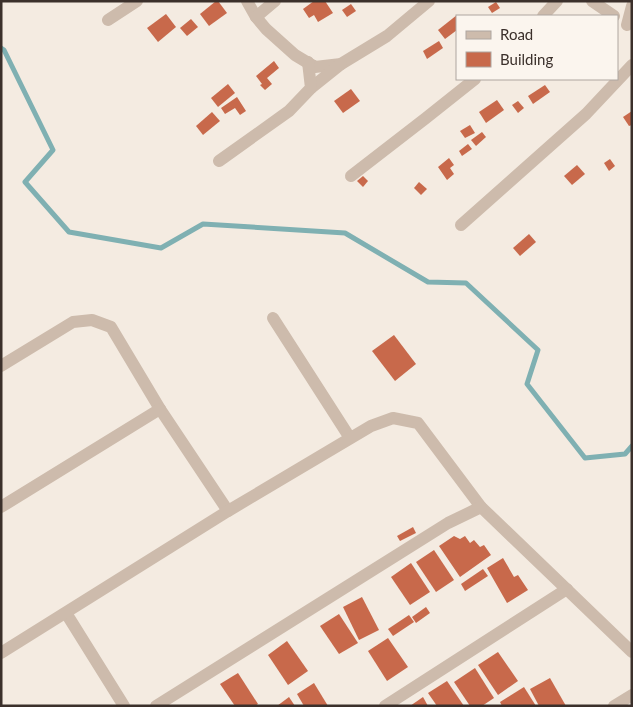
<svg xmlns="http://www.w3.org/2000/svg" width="633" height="707" viewBox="0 0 633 707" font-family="Lato,sans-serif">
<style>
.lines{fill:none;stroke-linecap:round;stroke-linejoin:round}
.stream{stroke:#7fb0b2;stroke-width:5}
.building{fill:#c8694b}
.minor{stroke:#cdbbac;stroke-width:12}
</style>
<rect width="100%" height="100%" fill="#f4ebe1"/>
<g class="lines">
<polyline class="stream" points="1,48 4,50 53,150 25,182 69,232 161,248 203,224 345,233 428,282 466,283 538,350 527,384 585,458 625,454 632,446"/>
</g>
<g class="building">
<polygon points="216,1 218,1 227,13 209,26 200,14"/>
<polygon points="314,1 325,1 333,13 318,22 314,15 309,18 303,9"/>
<polygon points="496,2 500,8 492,13 488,7"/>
<polygon points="351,4 356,11 347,17 342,10"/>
<polygon points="166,14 176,27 158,42 147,28"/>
<polygon points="457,15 457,30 445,39 438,30"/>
<polygon points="191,19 198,27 187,36 180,28"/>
<polygon points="439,41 443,48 427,59 423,51"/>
<polygon points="274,61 279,68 267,78 272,84 265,90 260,85 262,84 256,76"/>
<polygon points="228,84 235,93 218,107 211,98"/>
<polygon points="545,85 550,92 533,104 528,96"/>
<polygon points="351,89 360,101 343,113 334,101"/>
<polygon points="237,97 246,111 240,115 235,108 225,114 221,108"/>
<polygon points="497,100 504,110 486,123 479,112"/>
<polygon points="518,101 524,108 518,113 512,105"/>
<polygon points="632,111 632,125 629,126 623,117"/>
<polygon points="212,112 220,121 203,135 196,126"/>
<polygon points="470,125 475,133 465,138 460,131"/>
<polygon points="482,132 486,137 476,146 471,140"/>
<polygon points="468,144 472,149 462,156 459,151"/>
<polygon points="449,158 454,165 450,168 454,174 447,180 438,167"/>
<polygon points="610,159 615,166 609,171 604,163"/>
<polygon points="577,165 585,174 572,185 564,176"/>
<polygon points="363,176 368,181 363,187 357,181"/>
<polygon points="419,182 427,189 421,195 414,188"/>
<polygon points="529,234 536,242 520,256 513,248"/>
<polygon points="394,335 416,364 395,381 372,351"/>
<polygon points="413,527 416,533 400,541 397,536"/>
<polygon points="454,536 460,539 465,536 470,543 474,540 480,547 484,545 491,555 460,577 439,546"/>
<polygon points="434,550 454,580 436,592 416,562"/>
<polygon points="503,558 514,577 518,575 528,590 507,603 487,568"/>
<polygon points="411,563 430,592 410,605 391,577"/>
<polygon points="483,569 488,576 465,591 461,584"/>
<polygon points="362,597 379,630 359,640 343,607"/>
<polygon points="426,607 430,613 416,623 412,617"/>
<polygon points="339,614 358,643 339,654 320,626"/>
<polygon points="409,615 414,622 393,636 388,629"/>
<polygon points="388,638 408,667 387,681 368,651"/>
<polygon points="287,641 308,671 288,685 268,655"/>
<polygon points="498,652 518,681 498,695 478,665"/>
<polygon points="475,668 494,698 482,706 470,706 454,682"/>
<polygon points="238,673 258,704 255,706 235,706 220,684"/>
<polygon points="550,678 566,706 539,706 530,689"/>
<polygon points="447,681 464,706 437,706 428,693"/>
<polygon points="314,683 328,706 304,706 297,694"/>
<polygon points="524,687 536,706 502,706 500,702"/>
<polygon points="289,697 295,706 277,706"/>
<polygon points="423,697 428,706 410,706"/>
</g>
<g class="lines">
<g class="minor">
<polyline points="247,1 256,17 266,29 295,55 315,67 341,64 387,36 429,1"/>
<polyline points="592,1 614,16"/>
<polyline points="543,16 557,1"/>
<polyline points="256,17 275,1"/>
<polyline points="108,20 137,1"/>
<polyline points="627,25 632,6"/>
<polyline points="311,88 341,64"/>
<polyline points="219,161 289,111 311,88 308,62"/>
<polyline points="351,176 426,118 475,79"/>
<polyline points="461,225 586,114 632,65"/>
<polyline points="273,318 350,438"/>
<polyline points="1,366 73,322 92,320 111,327 160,409 228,511"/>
<polyline points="1,507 160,409"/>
<polyline points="66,613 124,706"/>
<polyline points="1,653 228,511 371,426 393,418 418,423 481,507 632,652"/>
<polyline points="156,706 448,523 481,507"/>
<polyline points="385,706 567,589"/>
<polyline points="614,706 632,695"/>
</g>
</g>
<rect width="633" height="707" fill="none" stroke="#3b302b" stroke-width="5"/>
<rect x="456" y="15" width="162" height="65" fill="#fbf5ee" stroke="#aea6a0"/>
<rect x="466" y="31" width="25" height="8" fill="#cdbbac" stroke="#aea6a0"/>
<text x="500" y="40" font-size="15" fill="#3b302b">Road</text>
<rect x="466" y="52" width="25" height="15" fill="#c8694b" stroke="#aea6a0"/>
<text x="500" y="65" font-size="15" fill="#3b302b">Building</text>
</svg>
